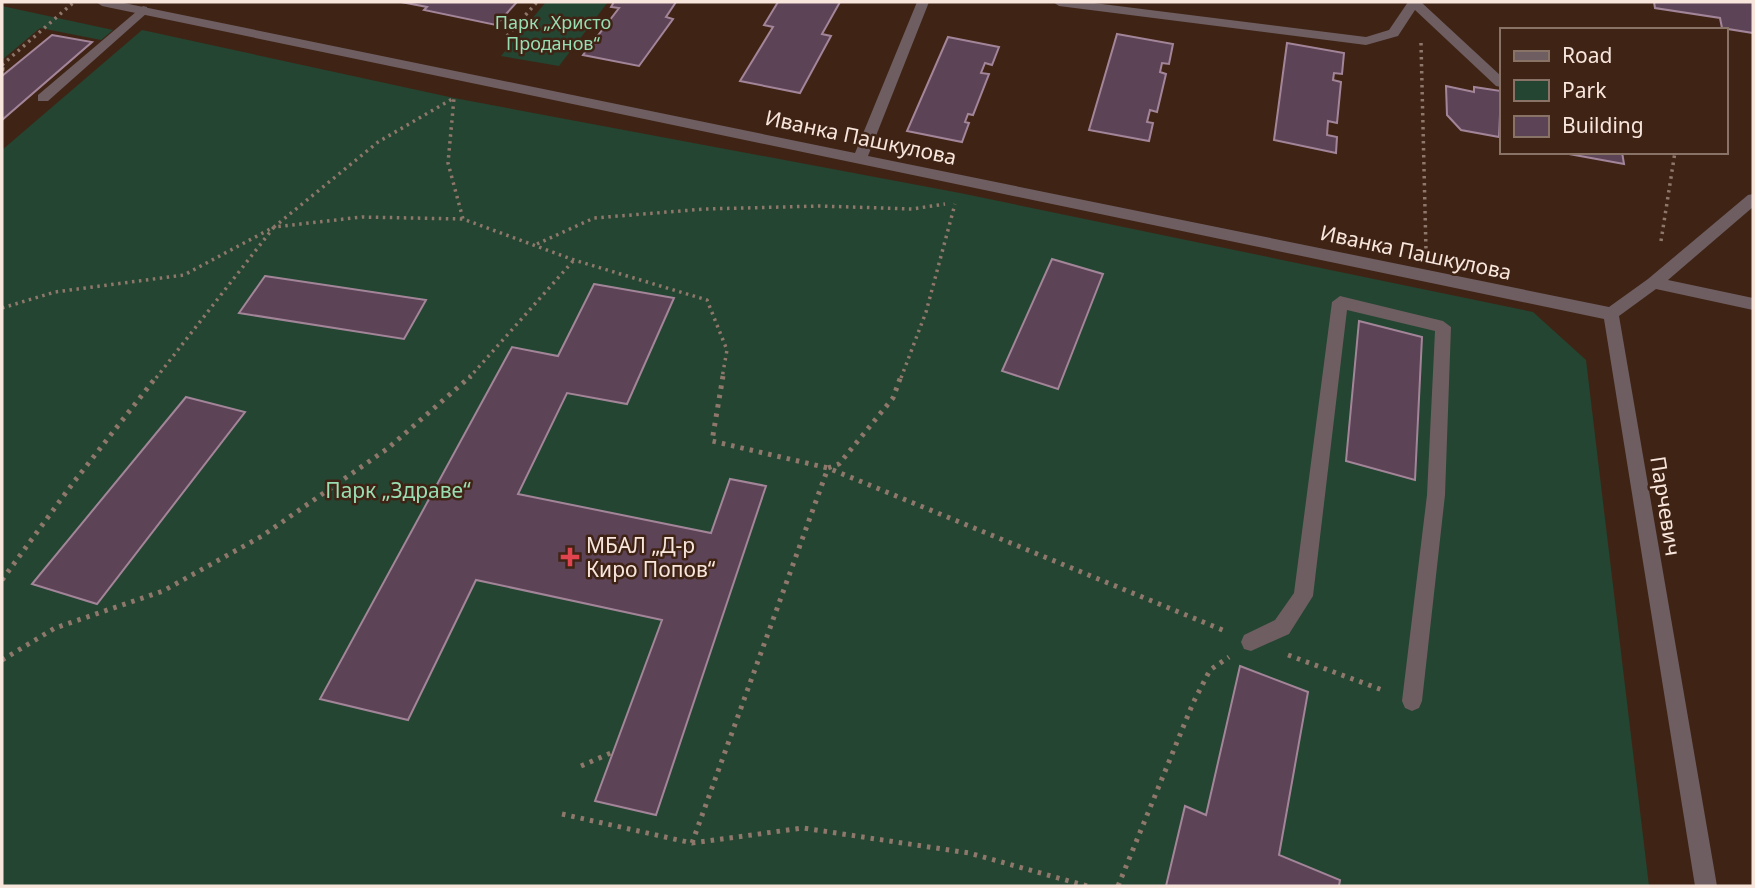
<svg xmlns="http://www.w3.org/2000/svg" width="1755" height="888" viewBox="0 0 1755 888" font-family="'Noto Sans',sans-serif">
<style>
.green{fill:#244531}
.building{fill:#5d4356;stroke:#a38599;stroke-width:2}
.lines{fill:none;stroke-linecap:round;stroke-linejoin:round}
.path-far1{stroke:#8e776b;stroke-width:3.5;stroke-dasharray:2.5 4.5;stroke-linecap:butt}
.path{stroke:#8e776b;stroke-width:5;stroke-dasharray:3.5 6;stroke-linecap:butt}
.service{fill:#6e5e61;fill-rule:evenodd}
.minor{fill:#6e5e61;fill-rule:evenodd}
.health-dot{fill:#e0444e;stroke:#3f2416;stroke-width:2.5}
.labels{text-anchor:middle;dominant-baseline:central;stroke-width:5;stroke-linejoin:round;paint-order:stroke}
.far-park-label{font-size:18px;fill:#99deb2;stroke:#3f2416}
.street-label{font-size:21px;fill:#f8e6dd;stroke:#3f2416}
.park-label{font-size:21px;fill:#99deb2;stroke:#3f2416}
.poi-label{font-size:21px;fill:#f8e6dd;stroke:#3f2416;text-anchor:start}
</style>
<rect width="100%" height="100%" fill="#3f2416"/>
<g class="green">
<polygon points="546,2 608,2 559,66 501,56"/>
<polygon points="2,6 113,30 101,40 40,28 2,60"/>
<polygon points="142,30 454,98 960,193 1533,312 1586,360 1649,886 13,886 2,884 2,150"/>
</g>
<g class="building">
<polygon points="401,2 517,2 496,25 424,10 427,7"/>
<polygon points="614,2 676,2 666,17 673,19 639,66 583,55 619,8 611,7"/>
<polygon points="778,2 840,2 822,34 831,36 800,93 740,81 773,27 764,25"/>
<polygon points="1654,2 1753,2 1753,33 1722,28 1720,18 1655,8"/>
<polygon points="1117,34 1173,44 1169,64 1162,63 1160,72 1166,74 1157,112 1150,110 1147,122 1153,123 1149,141 1089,130"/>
<polygon points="52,35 92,42 2,120 2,76"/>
<polygon points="948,37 999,47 992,65 985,63 981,73 989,74 973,115 968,114 965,122 969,123 962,142 907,131"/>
<polygon points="1287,43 1344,53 1342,74 1334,73 1333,80 1341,82 1337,123 1328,121 1327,135 1337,137 1336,153 1274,140"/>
<polygon points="1446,86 1474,92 1474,87 1501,91 1499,137 1461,130 1447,115"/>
<polygon points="1558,152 1622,152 1624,164"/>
<polygon points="1052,259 1103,274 1058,389 1002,371"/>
<polygon points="265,276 426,300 404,339 239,313"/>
<polygon points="594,284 674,298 627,404 567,393 518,494 711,533 730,479 766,486 656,815 595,801 662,620 476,580 408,720 320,699 512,347 558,356"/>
<polygon points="1359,321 1422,337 1415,480 1346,461"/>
<polygon points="186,397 245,412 97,604 32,584"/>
<polygon points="1240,666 1308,692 1279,855 1340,880 1339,886 1166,886 1185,806 1206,815"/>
</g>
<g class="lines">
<g class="path-far1">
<polyline points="507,36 537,2"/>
<polyline points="1421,43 1426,251"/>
<polyline points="2,65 74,2"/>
<polyline points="2,69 9,70"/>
<polyline points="1661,241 1675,152"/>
<polyline points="537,244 594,218 705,209 820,206 912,209 945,204"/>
<polyline points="2,308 55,292 184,275 274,227 378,142 454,98 448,163 463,219 574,260 707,300 727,350 722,378"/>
<polyline points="156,378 274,227 362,217 463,219"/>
<polyline points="469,378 574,260"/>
<polyline points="901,378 926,312 955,204"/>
</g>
<g class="path">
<polyline points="723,376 712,441 828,468 1225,631"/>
<polyline points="2,580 73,483 157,376"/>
<polyline points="1288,655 1385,691"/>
<polyline points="2,660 55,628 163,591 262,536 387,449 471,376"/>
<polyline points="581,766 613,752"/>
<polyline points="562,814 692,843 803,828 969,853 1087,886"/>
<polyline points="692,843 828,468 839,464 893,398 901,376"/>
<polyline points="1118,886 1193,703 1210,670 1229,657"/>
</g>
<g class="service">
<polygon points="143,6 147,7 147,13 48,101 38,101 38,95"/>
<polygon points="1340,296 1443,321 1451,327 1445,495 1422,701 1419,708 1412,711 1405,708 1402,701 1427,495 1435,331 1347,310 1313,596 1289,634 1251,651 1244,649 1241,642 1244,635 1275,620 1294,593 1332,302"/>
</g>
<g class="minor">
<polygon points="96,2 119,2 855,153 917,2 929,2 868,156 1609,307 1648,279 1748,195 1753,194 1753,207 1668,280 1753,298 1753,310 1656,289 1619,316 1717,886 1695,886 1604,319 102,6"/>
<polygon points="1053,2 1086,2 1366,37 1389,30 1408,2 1421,2 1501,76 1501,87 1496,86 1415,10 1398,36 1366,45 1059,6"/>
</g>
</g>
<path class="health-dot" d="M566.5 546.5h7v7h7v7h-7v7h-7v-7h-7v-7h7z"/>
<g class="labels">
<g class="far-park-label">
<text x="553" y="22">Парк „Христо<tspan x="553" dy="21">Проданов“</tspan></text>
</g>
<g class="street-label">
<text transform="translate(861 137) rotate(12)">Иванка Пашкулова</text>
<text transform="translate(1416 252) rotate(12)">Иванка Пашкулова</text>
<text transform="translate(1666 506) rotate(81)">Парчевич</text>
</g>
<g class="park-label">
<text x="398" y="490">Парк „Здраве“</text>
</g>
<g class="poi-label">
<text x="586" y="545">МБАЛ „Д-р<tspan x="586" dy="24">Киро Попов“</tspan></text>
</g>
</g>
<rect width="1755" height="888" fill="none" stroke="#f8e6dd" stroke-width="7"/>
<rect x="1500" y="28" width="228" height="126" fill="#3f2416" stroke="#897266" stroke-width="2"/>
<rect x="1514" y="51" width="35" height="10" fill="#6e5e61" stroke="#897266" stroke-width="2"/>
<text x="1562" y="63" font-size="21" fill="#f8e6dd">Road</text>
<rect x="1514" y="80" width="35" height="21" fill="#244531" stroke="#897266" stroke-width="2"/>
<text x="1562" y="98" font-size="21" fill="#f8e6dd">Park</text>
<rect x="1514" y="116" width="35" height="21" fill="#5d4356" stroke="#897266" stroke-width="2"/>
<text x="1562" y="133" font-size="21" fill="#f8e6dd">Building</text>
</svg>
